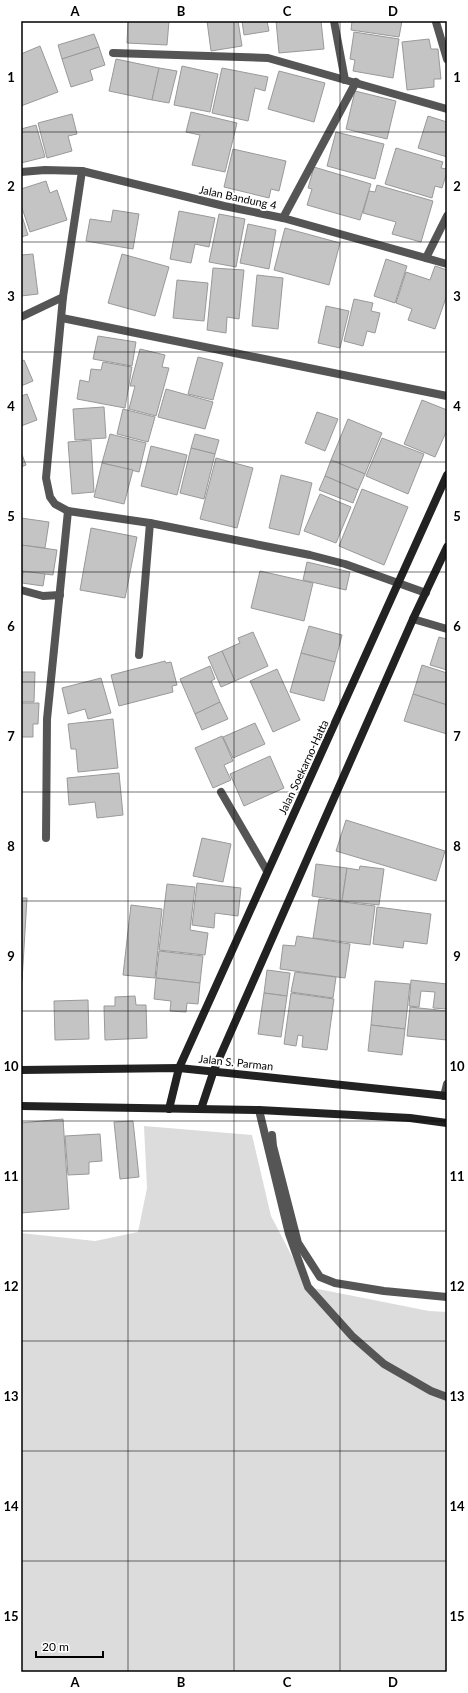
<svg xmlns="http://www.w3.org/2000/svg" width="468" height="1693" viewBox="0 0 468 1693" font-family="Lato,sans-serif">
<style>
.green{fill:#dcdcdc}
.building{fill:#c4c4c4;stroke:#999}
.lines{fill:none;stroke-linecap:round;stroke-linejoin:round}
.service{stroke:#555;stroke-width:8}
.minor{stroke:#555;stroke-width:8}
.secondary{stroke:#222;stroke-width:8}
.grid{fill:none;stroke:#000;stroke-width:1;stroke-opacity:0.55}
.labels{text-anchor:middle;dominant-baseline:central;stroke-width:4;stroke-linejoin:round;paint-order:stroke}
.street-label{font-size:11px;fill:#000;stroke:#fff}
.neatline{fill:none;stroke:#000;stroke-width:1.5}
.grid-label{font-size:13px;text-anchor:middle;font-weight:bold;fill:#000}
</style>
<rect width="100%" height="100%" fill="#fff"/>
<polygon class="green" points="144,1126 252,1135 271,1216 308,1287 429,1311 447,1312 447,1672 21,1672 21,1233 95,1241 138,1232 147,1188"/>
<g class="building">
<polygon points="128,21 169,21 167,45 127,43"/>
<polygon points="207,21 238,21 242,46 211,51"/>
<polygon points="242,21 267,21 269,31 244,35"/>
<polygon points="276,21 321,21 324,49 279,53"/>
<polygon points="352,21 402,21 399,37 351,30"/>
<polygon points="354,32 399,39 393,78 353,71 355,60 350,59"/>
<polygon points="94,34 99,47 62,59 58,45"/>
<polygon points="429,39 431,49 438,49 441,79 434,79 434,87 407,90 402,42"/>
<polygon points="40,46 58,92 21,106 21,54"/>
<polygon points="99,47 105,65 90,70 93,80 71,87 62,59"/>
<polygon points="116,59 159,68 152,100 109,91"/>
<polygon points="182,66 218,74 210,112 174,105"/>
<polygon points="159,68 177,71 169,103 152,100"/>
<polygon points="222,68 268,77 265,91 255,88 248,121 212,113"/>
<polygon points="279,71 325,83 314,122 268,109"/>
<polygon points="355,91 396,101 387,139 346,129"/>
<polygon points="191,112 237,123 225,172 192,165 200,135 186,132"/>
<polygon points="72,114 77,134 68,136 72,151 47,158 38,123"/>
<polygon points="428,116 447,122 447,157 418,148"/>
<polygon points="36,125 45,157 21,163 21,129"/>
<polygon points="336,132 384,144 375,179 327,166"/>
<polygon points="396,148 443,162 441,168 447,169 447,172 442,188 435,186 432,198 385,184"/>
<polygon points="233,149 286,161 279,191 271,189 269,198 224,187"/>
<polygon points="314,167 371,184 360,220 307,205 312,189 308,188"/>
<polygon points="46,181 50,193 57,190 67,220 30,232 21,205 21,189"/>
<polygon points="377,185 433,201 421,242 392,234 396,222 363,213 369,191 375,192"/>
<polygon points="113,210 139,214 133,249 86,241 90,219 111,222"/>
<polygon points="179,211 215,218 209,247 195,244 191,263 170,259"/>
<polygon points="21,213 28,235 21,237"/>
<polygon points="219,214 245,219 236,267 209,262"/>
<polygon points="248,224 276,230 269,269 240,263"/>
<polygon points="285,228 340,243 329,285 274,270"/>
<polygon points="33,254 38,294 21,296 21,255"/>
<polygon points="122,254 169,267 155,316 108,303"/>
<polygon points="386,259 407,266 395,303 374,296"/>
<polygon points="435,266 447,270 447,295 435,329 408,320 412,309 396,303 406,272 430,280"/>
<polygon points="213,268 244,270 239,319 227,317 226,333 207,330"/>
<polygon points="257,275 283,278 278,329 252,326"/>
<polygon points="177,280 208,283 204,321 173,318"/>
<polygon points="354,299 373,303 371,311 380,313 375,333 367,331 363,346 344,341"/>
<polygon points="326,306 349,311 340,348 318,343"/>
<polygon points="98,336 136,342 132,366 93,359"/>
<polygon points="140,349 165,355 162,367 169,368 156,416 129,409 135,386 130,386"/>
<polygon points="198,357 223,363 213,400 188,394"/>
<polygon points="24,360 33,381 21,386 21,362"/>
<polygon points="103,362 132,367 125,408 77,399 80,380 89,382 91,369 101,370"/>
<polygon points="166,389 213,402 205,429 158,417"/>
<polygon points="27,394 37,420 21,426 21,396"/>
<polygon points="422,400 447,410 447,430 435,457 404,444"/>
<polygon points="104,407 106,438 75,440 73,409"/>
<polygon points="123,409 155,417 148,442 117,434"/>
<polygon points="317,412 338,419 325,451 305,443"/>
<polygon points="348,419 382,433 365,474 331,460"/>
<polygon points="110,434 146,443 139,472 102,463"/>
<polygon points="195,434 219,440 215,454 191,448"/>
<polygon points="382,438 424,454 408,494 366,476"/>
<polygon points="91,440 94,492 72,494 68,442"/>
<polygon points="151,446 187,455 177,495 141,486"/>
<polygon points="191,448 215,454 204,499 180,493"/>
<polygon points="21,452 26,465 21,467"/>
<polygon points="216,458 253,468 237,528 200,519"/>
<polygon points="331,460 365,474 358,490 325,476"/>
<polygon points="102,463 133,470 124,504 94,497"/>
<polygon points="281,475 312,483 299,535 269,528"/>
<polygon points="325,476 358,490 353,503 319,490"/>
<polygon points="362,489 408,507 384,565 339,546"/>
<polygon points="320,494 351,507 336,543 304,531"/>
<polygon points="21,518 49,522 45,548 21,545"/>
<polygon points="91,528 137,537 125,598 80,590"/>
<polygon points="21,545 57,550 53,575 21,571"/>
<polygon points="307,562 350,572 346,590 303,580"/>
<polygon points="23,571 45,574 43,586 22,583"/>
<polygon points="260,571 313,583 304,621 251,608"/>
<polygon points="309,626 342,635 335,662 301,653"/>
<polygon points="253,632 268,666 235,681 222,651 240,643 238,638"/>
<polygon points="439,637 447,639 447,670 430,665"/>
<polygon points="222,651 235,681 221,687 208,657"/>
<polygon points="301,653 335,662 324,701 290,692"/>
<polygon points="165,661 166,663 171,662 177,685 172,686 173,692 119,706 111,675"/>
<polygon points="422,665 447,673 447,705 413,694"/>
<polygon points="210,666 215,679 211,681 220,702 195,714 180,679"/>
<polygon points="277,669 300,720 273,732 250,681"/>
<polygon points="21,672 35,672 34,702 21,702"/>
<polygon points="101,678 111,713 88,719 85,709 68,714 62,688"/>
<polygon points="413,694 447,705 447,734 404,721"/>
<polygon points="220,702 228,719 202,730 195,714"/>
<polygon points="21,703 39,703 38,724 33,724 33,737 21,737"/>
<polygon points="113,719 118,768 78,772 76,749 71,749 68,724"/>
<polygon points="255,723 265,744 233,758 223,737"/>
<polygon points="222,736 233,761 224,765 231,780 213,788 195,748"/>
<polygon points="270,756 284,788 244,806 230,774"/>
<polygon points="119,773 123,815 97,818 95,802 69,805 67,778"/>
<polygon points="346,820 445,851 436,881 336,851"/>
<polygon points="202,838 231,844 223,882 193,876"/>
<polygon points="316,864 347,868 342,901 312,896"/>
<polygon points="360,866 384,869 379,905 342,901 347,868 359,870"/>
<polygon points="197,883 241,888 238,916 215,913 214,928 192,925"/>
<polygon points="167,884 195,887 190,930 208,933 205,955 159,950"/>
<polygon points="21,898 27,898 22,981 21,981"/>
<polygon points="319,899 375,906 370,945 313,938"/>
<polygon points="131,905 162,909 155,978 123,975"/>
<polygon points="377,907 431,914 427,944 404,941 403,948 373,944"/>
<polygon points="297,936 350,944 345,978 280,969 283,945 295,946"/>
<polygon points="159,951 203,956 200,983 156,978"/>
<polygon points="267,970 290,973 287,996 264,993"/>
<polygon points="295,972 336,977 333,998 291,992"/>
<polygon points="156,978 200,983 198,1004 187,1003 186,1012 170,1011 171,1001 154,999"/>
<polygon points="411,980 447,984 447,1009 433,1008 435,992 421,991 419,1007 409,1006"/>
<polygon points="375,981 410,984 405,1029 371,1025"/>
<polygon points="264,993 287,996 281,1037 258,1034"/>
<polygon points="291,993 334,999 327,1050 302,1047 303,1036 298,1035 296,1046 284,1044"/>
<polygon points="135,996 136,1005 146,1005 147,1038 105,1040 104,1006 115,1006 115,997"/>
<polygon points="88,1000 89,1039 55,1040 54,1001"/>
<polygon points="410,1007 447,1011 447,1040 407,1036"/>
<polygon points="371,1025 405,1029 402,1055 368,1051"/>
<polygon points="63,1119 69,1209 21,1213 21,1123"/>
<polygon points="133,1121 139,1177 120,1179 114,1122"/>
<polygon points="100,1134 102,1161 89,1162 89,1174 68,1175 65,1136"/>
</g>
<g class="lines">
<polyline class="service" points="272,1135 273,1146 298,1243 320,1277 335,1283 384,1291 447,1297"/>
<g class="minor">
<polyline points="334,21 345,80"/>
<polyline points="436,22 447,59"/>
<polyline points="113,53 268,58 447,109"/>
<polyline points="82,171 63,297 46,478 50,497 55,504 68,511 150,523 310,555 345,564 426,593"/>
<polyline points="21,172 45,170 82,171 224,206 283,218 447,264"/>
<polyline points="283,218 356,82"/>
<polyline points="426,258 447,216"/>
<polyline points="21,317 63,297"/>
<polyline points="62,318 447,396"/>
<polyline points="21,590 43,596 60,595"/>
<polyline points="413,619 447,629"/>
<polyline points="139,655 150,523"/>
<polyline points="221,792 267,871"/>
<polyline points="46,838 47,719 68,511"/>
<polyline points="444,1096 447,1084"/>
<polyline points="259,1110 289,1234 308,1287 352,1336 384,1364 431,1391 447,1397"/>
</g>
<g class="secondary">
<polyline points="21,1070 179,1068 447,1096"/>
<polyline points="21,1106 259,1110 410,1118 447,1123"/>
<polyline points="169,1109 179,1068 447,475"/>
<polyline points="201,1109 214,1070 413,619 447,547"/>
</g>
</g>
<path class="grid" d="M128,21V1672M234,21V1672M340,21V1672M21,132H447M21,242H447M21,352H447M21,462H447M21,572H447M21,682H447M21,792H447M21,901H447M21,1011H447M21,1121H447M21,1231H447M21,1341H447M21,1451H447M21,1561H447"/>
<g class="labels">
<g class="street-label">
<text transform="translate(238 197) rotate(12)">Jalan Bandung 4</text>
<text transform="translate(303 767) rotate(-65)">Jalan Soekarno-Hatta</text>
<text transform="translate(236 1062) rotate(6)">Jalan S. Parman</text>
</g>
</g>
<rect width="468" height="1693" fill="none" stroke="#ffffff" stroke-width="44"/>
<path d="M36 1651v6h67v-6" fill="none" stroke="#000000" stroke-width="2"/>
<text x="42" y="1651" font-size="12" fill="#000000" stroke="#ffffff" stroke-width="3" paint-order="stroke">20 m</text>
<rect x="22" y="22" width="424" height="1649" class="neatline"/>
<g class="grid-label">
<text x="75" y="16">A</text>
<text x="181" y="16">B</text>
<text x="287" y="16">C</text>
<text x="393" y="16">D</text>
<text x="11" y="82">1</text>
<text x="457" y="82">1</text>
<text x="11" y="191">2</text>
<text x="457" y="191">2</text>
<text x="11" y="301">3</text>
<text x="457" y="301">3</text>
<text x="11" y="411">4</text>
<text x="457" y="411">4</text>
<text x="11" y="521">5</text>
<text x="457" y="521">5</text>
<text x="11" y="631">6</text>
<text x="457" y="631">6</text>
<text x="11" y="741">7</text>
<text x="457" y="741">7</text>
<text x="11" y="851">8</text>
<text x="457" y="851">8</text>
<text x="11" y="961">9</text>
<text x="457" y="961">9</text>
<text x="11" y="1071">10</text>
<text x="457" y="1071">10</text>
<text x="11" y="1181">11</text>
<text x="457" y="1181">11</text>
<text x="11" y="1291">12</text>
<text x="457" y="1291">12</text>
<text x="11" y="1401">13</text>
<text x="457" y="1401">13</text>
<text x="11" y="1511">14</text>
<text x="457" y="1511">14</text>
<text x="11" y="1621">15</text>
<text x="457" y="1621">15</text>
<text x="75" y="1687">A</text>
<text x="181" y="1687">B</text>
<text x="287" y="1687">C</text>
<text x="393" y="1687">D</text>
</g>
</svg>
